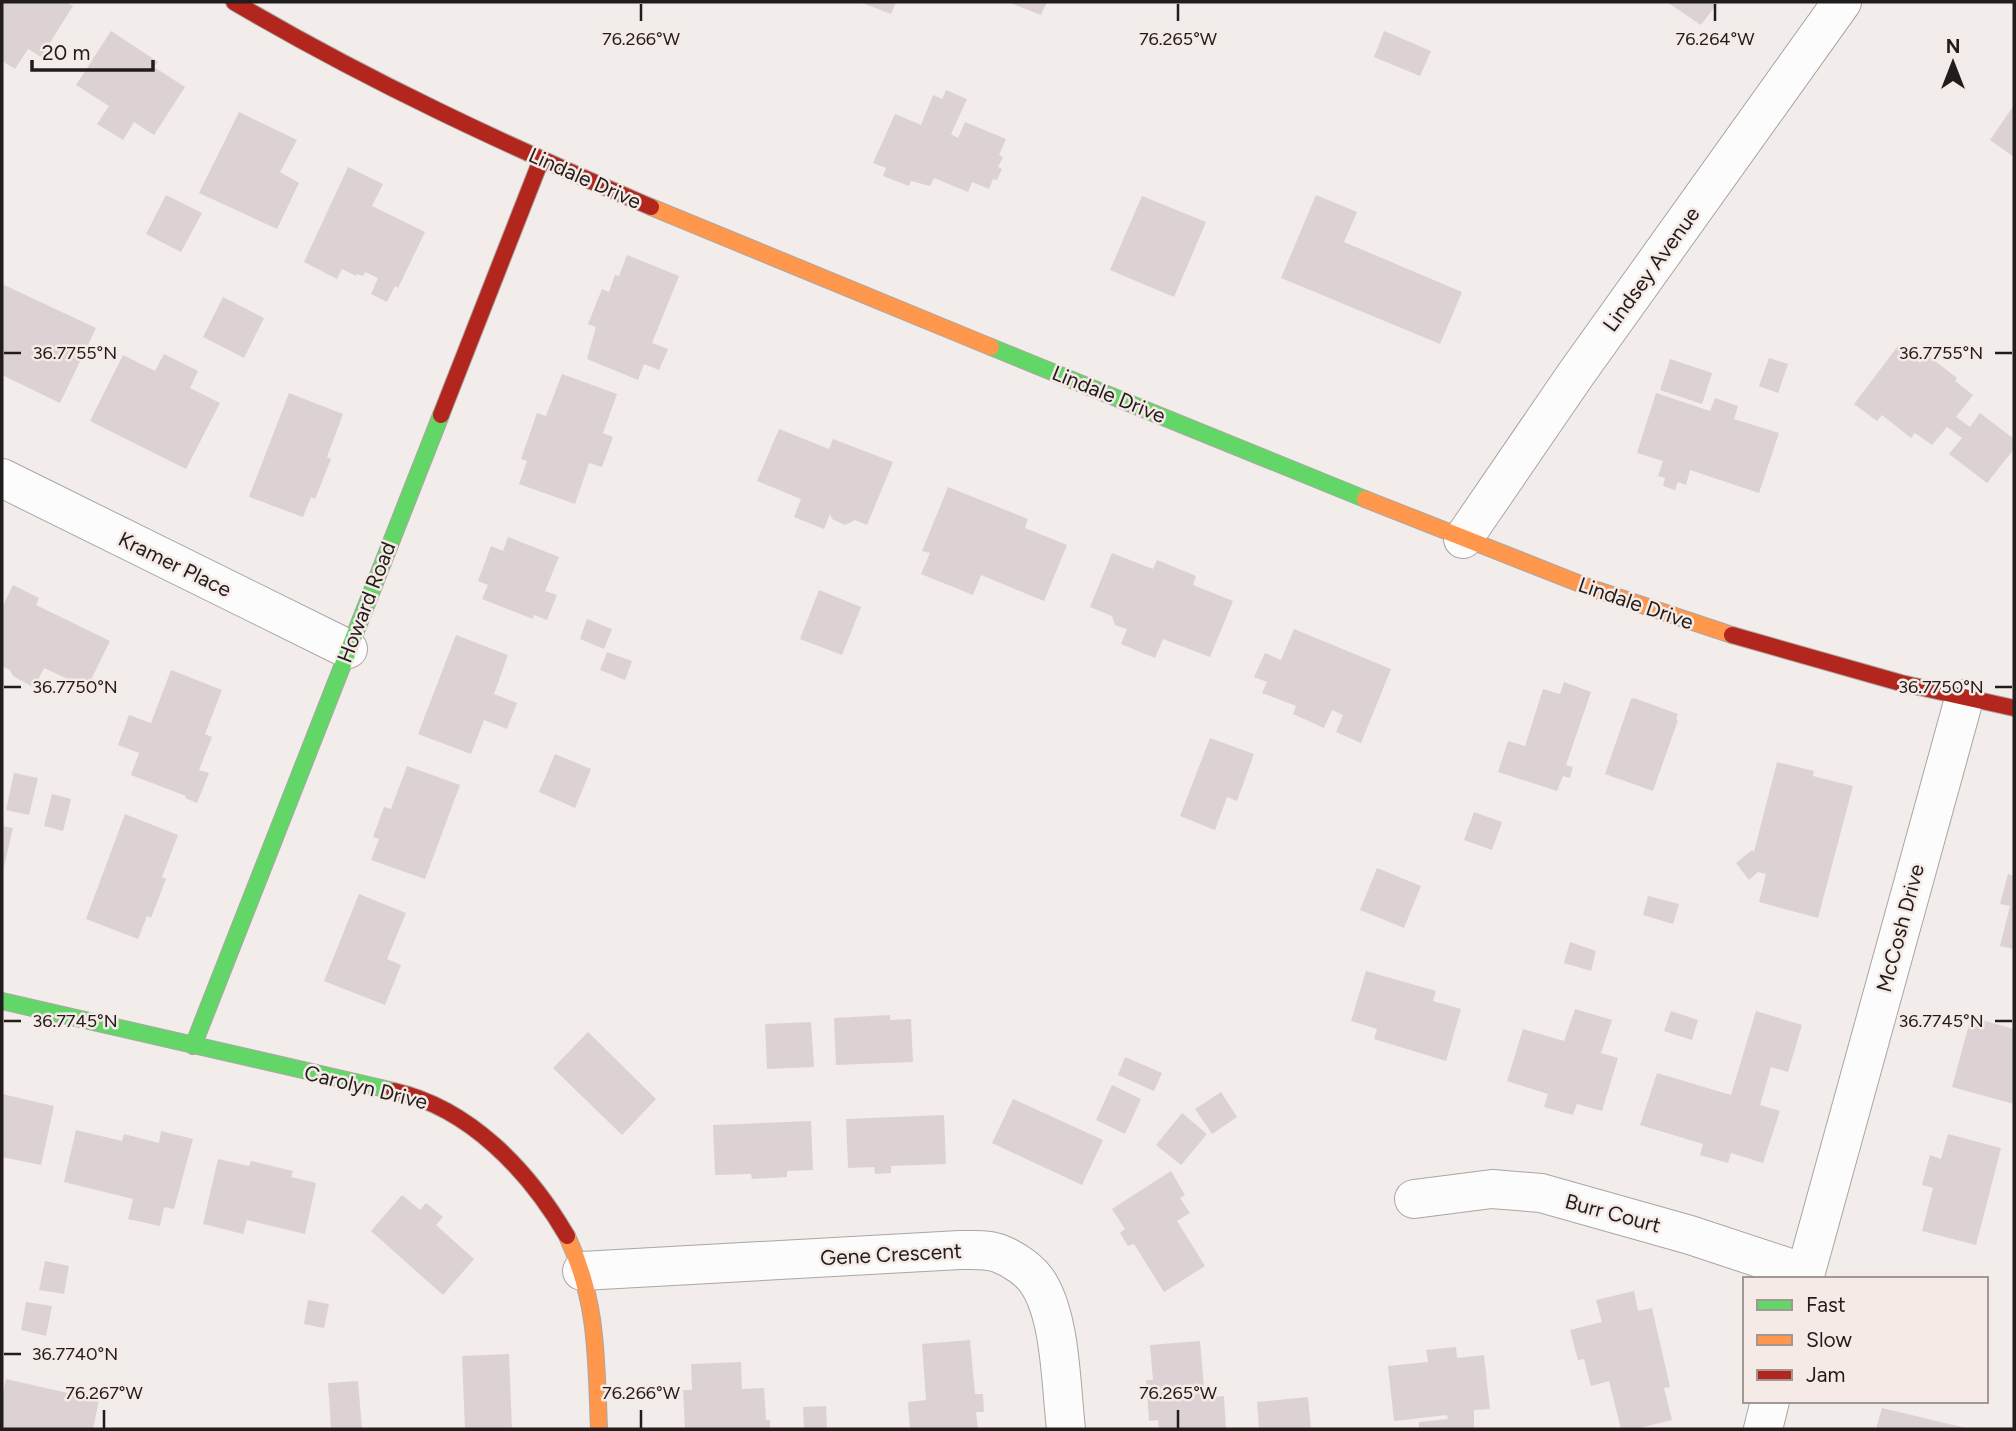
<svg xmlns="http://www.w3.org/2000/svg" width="2016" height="1431" viewBox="0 0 2016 1431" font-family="Figtree,sans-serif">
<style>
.building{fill:#dcd2d3}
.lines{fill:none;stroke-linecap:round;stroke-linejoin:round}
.street-casing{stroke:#aaa6a4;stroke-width:40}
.fast-casing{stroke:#aaa6a4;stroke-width:18}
.slow-casing{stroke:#aaa6a4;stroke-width:18}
.jam-casing{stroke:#aaa6a4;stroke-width:18}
.street{stroke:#fdfcfc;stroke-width:38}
.fast{stroke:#63d668;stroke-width:16}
.slow{stroke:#ff974d;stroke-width:16}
.jam{stroke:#b3261e;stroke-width:16}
.ticks{fill:none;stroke:#211d1c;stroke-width:2.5}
.labels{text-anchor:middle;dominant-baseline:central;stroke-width:5;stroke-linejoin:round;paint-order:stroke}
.street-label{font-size:21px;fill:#211d1c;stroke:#f6eae7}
.ticks-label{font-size:18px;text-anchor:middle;fill:#211d1c;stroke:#f6eae7;stroke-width:5;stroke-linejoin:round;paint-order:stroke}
</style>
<rect width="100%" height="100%" fill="#f2ecea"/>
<g class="building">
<polygon points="2,2 66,2 73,6 41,57 28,49 15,69 2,61"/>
<polygon points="860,2 896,2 891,14"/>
<polygon points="1008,2 1047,2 1041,15"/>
<polygon points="1667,2 1718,2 1701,25"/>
<polygon points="111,31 158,62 154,67 185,87 154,135 134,122 123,140 97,124 109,106 76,85"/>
<polygon points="1384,31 1431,51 1420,76 1374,57"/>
<polygon points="946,90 967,99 951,134 958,138 965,122 1006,139 999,155 1003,157 998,167 1002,169 997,180 993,179 989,189 972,182 968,192 934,178 930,186 911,181 909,186 883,176 886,168 873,163 895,114 921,125 933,95 942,99"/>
<polygon points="2014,105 2014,157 1990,140"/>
<polygon points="239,112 297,140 280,172 299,183 277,229 199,193"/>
<polygon points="348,167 383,184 372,206 425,232 398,288 395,286 387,302 371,294 378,278 365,272 363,276 357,274 356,276 342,269 337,279 304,262"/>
<polygon points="166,195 202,213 181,252 146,234"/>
<polygon points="1316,195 1357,212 1344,242 1462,292 1440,344 1281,278"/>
<polygon points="1142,196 1206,222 1174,297 1110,270"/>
<polygon points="627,255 679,276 652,343 668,349 659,370 644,364 638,380 587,359 596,327 588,324 602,289 609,292 615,275 619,276"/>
<polygon points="2,284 96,328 60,403 2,375"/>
<polygon points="223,297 264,318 244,358 203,337"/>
<polygon points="1898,346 1920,363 1926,354 1957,378 1955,381 1973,395 1956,417 1970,427 1980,413 2014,439 2014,449 1987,483 1949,454 1962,438 1947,427 1932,445 1915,433 1911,438 1882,415 1877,421 1854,404"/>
<polygon points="164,354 198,371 190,388 220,403 186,469 90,421 123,355 155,371"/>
<polygon points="1769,358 1788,364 1778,393 1759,386"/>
<polygon points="1670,359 1712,373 1702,404 1660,390"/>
<polygon points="562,374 617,394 603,433 613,437 602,467 589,463 575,504 519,484 527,461 521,459 537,413 546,416"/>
<polygon points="289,393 343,414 327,457 331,459 315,499 311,497 303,517 249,497"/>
<polygon points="1656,393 1710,411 1715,398 1738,406 1734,419 1779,433 1759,493 1690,470 1686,485 1678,482 1675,490 1663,486 1665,478 1658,476 1663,461 1637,453"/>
<polygon points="779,429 829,449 833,439 893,462 867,525 855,520 845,525 832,519 830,514 824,529 794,517 801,499 757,481"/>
<polygon points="948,487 1028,519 1025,528 1067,545 1044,601 981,575 973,595 921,574 930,553 922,551"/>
<polygon points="508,537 559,557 545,591 557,595 547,620 534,615 533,619 482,599 488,585 478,581 491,546 503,551"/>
<polygon points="1112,553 1153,569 1157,560 1196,576 1193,585 1233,601 1210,657 1163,639 1155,658 1121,644 1127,629 1115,625 1112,616 1090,607"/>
<polygon points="13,585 39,598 36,605 110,641 87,688 44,668 36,684 31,686 13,676 10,670 2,666 2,608"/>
<polygon points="819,590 861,607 842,655 800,639"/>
<polygon points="587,619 612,629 604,649 580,639"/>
<polygon points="1294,629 1391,669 1361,743 1336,732 1343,715 1332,710 1324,728 1293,714 1296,706 1262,693 1267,682 1254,677 1265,653 1281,660"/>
<polygon points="456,635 508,655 494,694 517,703 507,729 484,720 471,754 418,734"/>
<polygon points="607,652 632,661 625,680 600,670"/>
<polygon points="171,670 222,690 205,734 212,737 199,770 209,773 197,803 185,798 186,796 131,775 139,753 118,745 129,715 151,723"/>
<polygon points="1564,682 1591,692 1566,765 1573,767 1570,778 1563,776 1557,791 1498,772 1508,741 1525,746 1543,689 1560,694"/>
<polygon points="1634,698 1678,714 1676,719 1678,720 1653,791 1605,774 1631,699"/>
<polygon points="1210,738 1254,754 1237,801 1227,797 1215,830 1180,816"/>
<polygon points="555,754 591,769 575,808 539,792"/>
<polygon points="1777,762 1814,771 1813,776 1853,786 1818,918 1759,902 1766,874 1758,872 1749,880 1736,863 1752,850 1754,852"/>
<polygon points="407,766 460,785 425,879 371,860 379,839 373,837 384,807 391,809"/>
<polygon points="14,773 38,778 29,815 6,810"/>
<polygon points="52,794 71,799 63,831 44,826"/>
<polygon points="1474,812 1502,822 1492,850 1464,840"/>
<polygon points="125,814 178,835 162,877 166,879 151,918 147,916 138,939 86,919"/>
<polygon points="2,826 13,828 3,871 2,871"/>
<polygon points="1377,868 1421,886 1404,928 1360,910"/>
<polygon points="2008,874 2014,876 2014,949 2000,946 2010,906 2000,904"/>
<polygon points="359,894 406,913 387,959 401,965 385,1005 324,981"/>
<polygon points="1648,896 1679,904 1673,924 1643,915"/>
<polygon points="1570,942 1596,951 1591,971 1564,963"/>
<polygon points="1366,971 1436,991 1433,1001 1461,1009 1446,1061 1374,1039 1377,1029 1351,1021"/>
<polygon points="1575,1009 1612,1020 1601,1053 1618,1058 1602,1111 1577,1104 1573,1115 1544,1107 1548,1094 1507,1081 1523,1029 1564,1041"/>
<polygon points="1671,1011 1698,1020 1692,1040 1664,1031"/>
<polygon points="1756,1011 1802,1025 1788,1072 1771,1067 1760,1105 1780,1111 1763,1163 1731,1153 1728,1163 1700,1155 1703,1144 1640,1125 1657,1073 1731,1095"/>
<polygon points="890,1015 890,1020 911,1019 913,1062 836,1065 834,1018"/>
<polygon points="1971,1017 2014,1029 2014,1104 1952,1087"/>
<polygon points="811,1022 814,1067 767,1069 765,1024"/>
<polygon points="588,1032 656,1099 622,1135 553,1068"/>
<polygon points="1125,1057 1162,1073 1154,1091 1118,1075"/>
<polygon points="1112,1085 1141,1099 1125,1134 1096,1120"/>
<polygon points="1221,1092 1237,1117 1212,1134 1195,1109"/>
<polygon points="2,1094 54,1106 41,1165 2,1157"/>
<polygon points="1013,1099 1103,1140 1082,1185 992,1143"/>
<polygon points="1182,1113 1207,1134 1181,1165 1156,1145"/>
<polygon points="944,1115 946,1164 891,1166 891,1173 875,1174 874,1167 848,1168 846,1119"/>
<polygon points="811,1121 813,1170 787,1171 787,1177 752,1179 751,1174 715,1175 713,1125"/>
<polygon points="76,1130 122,1141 124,1134 159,1143 161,1131 193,1139 174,1209 164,1207 160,1226 128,1219 133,1199 64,1182"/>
<polygon points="1948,1134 2001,1148 1976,1245 1922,1231 1933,1188 1922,1185 1930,1155 1941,1159"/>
<polygon points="218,1159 249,1166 251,1161 293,1171 291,1177 316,1183 305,1234 247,1220 243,1234 203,1224"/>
<polygon points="1171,1171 1185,1195 1180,1198 1190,1213 1177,1221 1205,1266 1164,1292 1134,1244 1128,1246 1120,1233 1125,1229 1112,1209"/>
<polygon points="402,1195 420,1210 426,1203 443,1217 436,1225 474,1259 443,1295 371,1231"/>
<polygon points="45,1261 69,1266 64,1294 39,1290"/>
<polygon points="1634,1291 1638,1311 1652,1308 1670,1387 1664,1388 1672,1420 1635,1429 1621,1429 1609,1381 1591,1386 1584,1359 1578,1360 1570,1330 1602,1322 1596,1300"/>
<polygon points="308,1300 329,1304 324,1328 304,1324"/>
<polygon points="26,1302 52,1306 46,1336 21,1330"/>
<polygon points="970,1340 975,1394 983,1394 984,1412 976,1412 978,1429 910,1429 908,1402 926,1400 922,1344"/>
<polygon points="1200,1341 1205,1398 1224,1396 1226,1429 1159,1429 1158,1420 1149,1421 1146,1380 1153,1380 1150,1345"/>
<polygon points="1456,1347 1457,1358 1484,1355 1490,1409 1474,1410 1474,1429 1419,1429 1419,1422 1448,1419 1447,1415 1394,1421 1388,1366 1428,1362 1426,1350"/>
<polygon points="509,1354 512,1429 465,1429 462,1356"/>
<polygon points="741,1362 742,1389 764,1388 766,1420 770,1420 770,1429 685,1429 683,1390 692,1390 691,1364"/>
<polygon points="6,1379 99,1400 93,1429 10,1429 2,1427 2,1398"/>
<polygon points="358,1381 362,1429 331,1429 328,1383"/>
<polygon points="1308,1397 1311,1429 1259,1429 1257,1402"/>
<polygon points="826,1406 827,1429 804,1429 803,1407"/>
<polygon points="1882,1408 1966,1428 1966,1429 1876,1429"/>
</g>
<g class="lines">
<defs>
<g id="street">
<polyline points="2,478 348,649"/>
<polyline points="1463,539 1576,374 1842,2"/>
<polyline points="1414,1199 1492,1189 1541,1193 1690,1235 1805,1273"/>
<path d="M582,1271L960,1250C973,1250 986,1249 998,1253C1014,1259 1032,1271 1040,1286C1061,1322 1061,1387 1066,1429"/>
<polyline points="1804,1279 1964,699"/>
<polyline points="1763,1429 1770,1401"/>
</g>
<g id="fast">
<polyline points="991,347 1365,499"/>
<polyline points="2,1001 394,1091"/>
<polyline points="193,1046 441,415"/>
</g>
<g id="slow">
<polyline points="651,207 991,347"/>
<polyline points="1365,499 1588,587 1732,635"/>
<path d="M567,1236C598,1302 596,1358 599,1429"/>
</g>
<g id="jam">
<path d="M234,2C368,81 508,146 651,207"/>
<polyline points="441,415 541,160"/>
<polyline points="1732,635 1901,683 2014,708"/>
<path d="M394,1091C470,1108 529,1171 567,1236"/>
</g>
</defs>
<use href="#street" class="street-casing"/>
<use href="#fast" class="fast-casing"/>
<use href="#slow" class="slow-casing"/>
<use href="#jam" class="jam-casing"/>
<use href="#street" class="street"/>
<use href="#fast" class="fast"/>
<use href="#slow" class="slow"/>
<use href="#jam" class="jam"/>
</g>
<path class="ticks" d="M641,4V21M1178,4V21M1715,4V21M4,353H21M1995,353H2012M4,687H21M1995,687H2012M4,1021H21M1995,1021H2012M4,1354H21M104,1410V1428M641,1410V1428M1178,1410V1428"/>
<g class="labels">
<g class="street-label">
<text transform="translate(585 178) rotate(24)">Lindale Drive</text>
<text transform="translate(1651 269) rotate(-54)">Lindsey Avenue</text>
<text transform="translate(1109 394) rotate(22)">Lindale Drive</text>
<text transform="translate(175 564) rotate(26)">Kramer Place</text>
<text transform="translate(366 602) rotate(-69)">Howard Road</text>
<text transform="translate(1636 603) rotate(19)">Lindale Drive</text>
<text transform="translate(1900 928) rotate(-75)">McCosh Drive</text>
<text transform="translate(366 1087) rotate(14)">Carolyn Drive</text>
<text transform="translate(1613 1213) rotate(15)">Burr Court</text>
<text transform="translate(891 1254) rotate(-3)">Gene Crescent</text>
</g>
</g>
<g class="ticks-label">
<text x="641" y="45">76.266°W</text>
<text x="1178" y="45">76.265°W</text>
<text x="1715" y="45">76.264°W</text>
<text x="75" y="359">36.7755°N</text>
<text x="1941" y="359">36.7755°N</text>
<text x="75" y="693">36.7750°N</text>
<text x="1941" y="693">36.7750°N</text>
<text x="75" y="1027">36.7745°N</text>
<text x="1941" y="1027">36.7745°N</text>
<text x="75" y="1360">36.7740°N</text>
<text x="104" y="1399">76.267°W</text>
<text x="641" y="1399">76.266°W</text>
<text x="1178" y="1399">76.265°W</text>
</g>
<rect width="2016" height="1431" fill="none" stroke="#211d1c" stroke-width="7"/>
<rect x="1743" y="1277" width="245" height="126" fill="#f6eae7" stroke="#a19896" stroke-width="2"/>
<rect x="1757" y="1300" width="35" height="10" fill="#63d668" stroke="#a19896" stroke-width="2"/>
<text x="1806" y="1312" font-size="21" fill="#211d1c">Fast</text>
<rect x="1757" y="1335" width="35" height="10" fill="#ff974d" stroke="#a19896" stroke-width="2"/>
<text x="1806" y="1347" font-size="21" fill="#211d1c">Slow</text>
<rect x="1757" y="1370" width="35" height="10" fill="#b3261e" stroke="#a19896" stroke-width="2"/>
<text x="1806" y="1382" font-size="21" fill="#211d1c">Jam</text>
<g transform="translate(1953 63)" stroke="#f6eae7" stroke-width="5" paint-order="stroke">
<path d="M0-5L12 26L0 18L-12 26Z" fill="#211d1c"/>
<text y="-10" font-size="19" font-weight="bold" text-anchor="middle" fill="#211d1c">N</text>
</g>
<path d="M32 60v10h121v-10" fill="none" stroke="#211d1c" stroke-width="3.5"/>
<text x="42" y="60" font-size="21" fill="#211d1c" stroke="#f6eae7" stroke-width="5" paint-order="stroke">20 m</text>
</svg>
